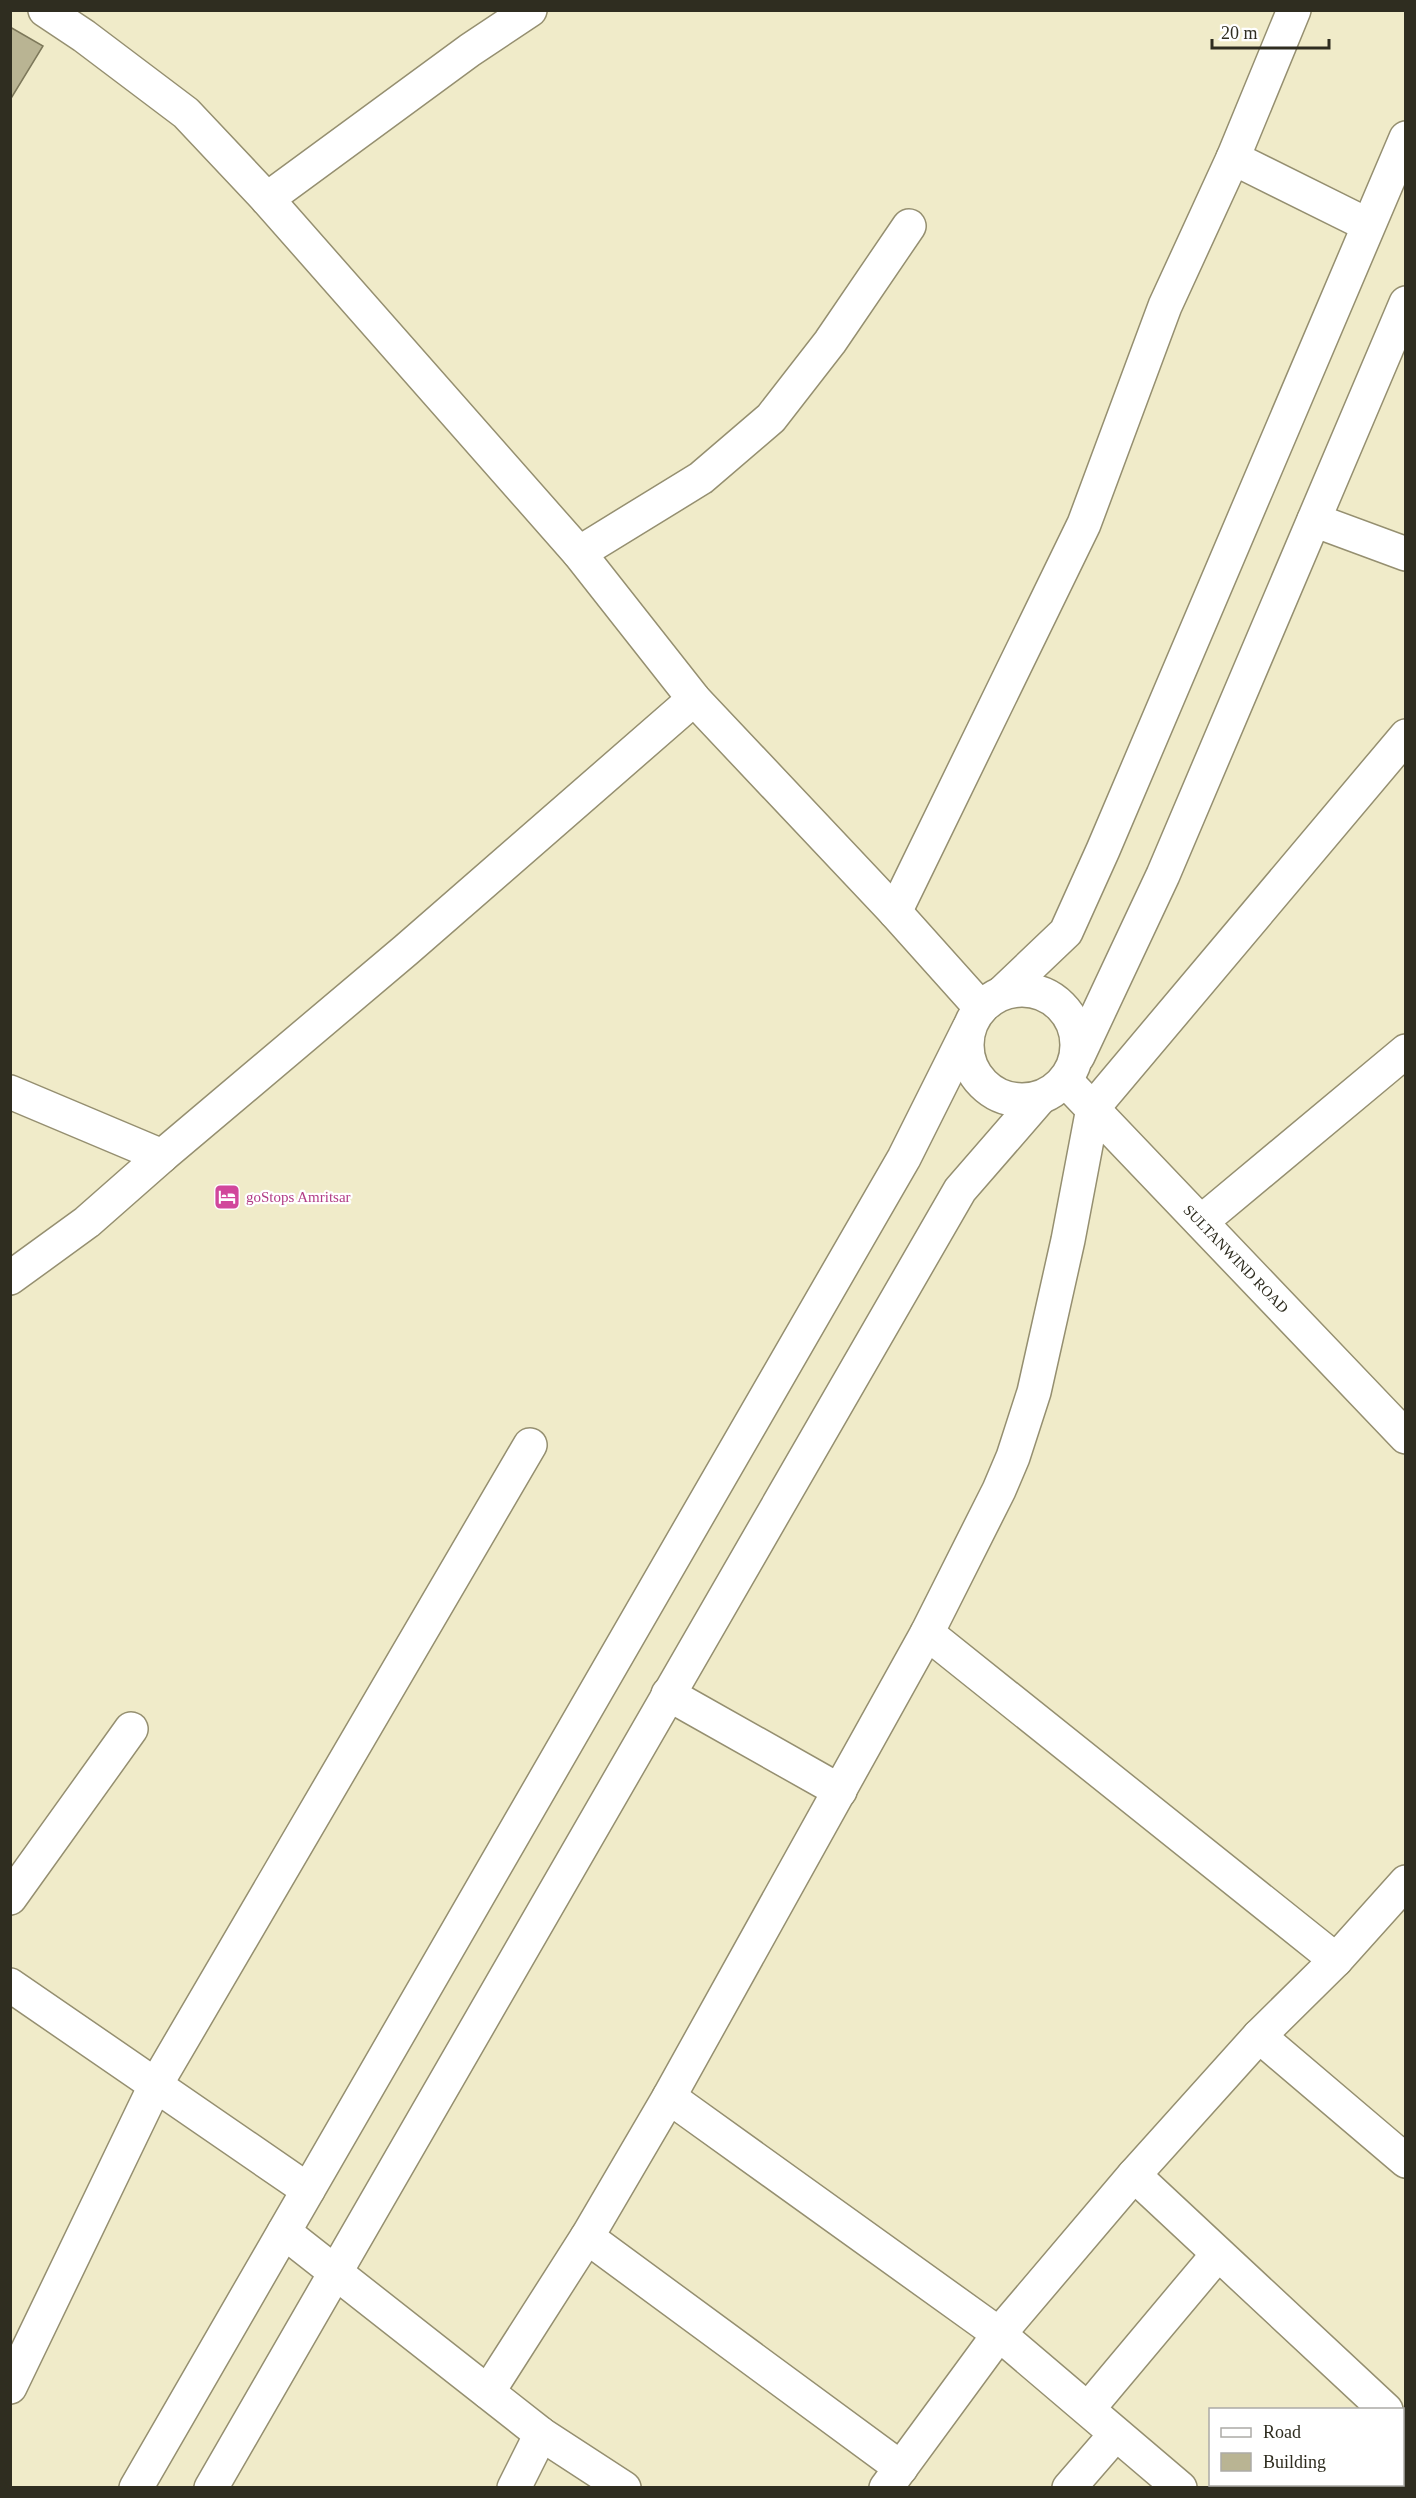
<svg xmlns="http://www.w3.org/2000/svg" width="1416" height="2498" viewBox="0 0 1416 2498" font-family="'Times New Roman',serif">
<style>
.building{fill:#b9b493;stroke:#7d785a;stroke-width:1.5}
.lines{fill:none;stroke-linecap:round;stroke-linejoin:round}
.minor-casing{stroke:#958f70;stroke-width:36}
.major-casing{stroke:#958f70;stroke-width:36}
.minor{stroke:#fff;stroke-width:33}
.major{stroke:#fff;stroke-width:33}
.labels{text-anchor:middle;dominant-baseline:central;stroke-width:4.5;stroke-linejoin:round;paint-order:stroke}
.hotel-label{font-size:15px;fill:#b23c85;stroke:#fff;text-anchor:start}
.street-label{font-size:15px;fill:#2f2d20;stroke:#fff}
</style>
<rect width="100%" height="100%" fill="#f0ebc9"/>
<polygon class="building" points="10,27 43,46 10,100"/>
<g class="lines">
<defs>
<g id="minor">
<polyline points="45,10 84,36 186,113 267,199 579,553 694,699 895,912 981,1008"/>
<polyline points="1233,158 1368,225"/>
<polyline points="267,199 470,50 530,10"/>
<polyline points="1314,520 1406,554"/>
<polyline points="579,553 701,478 771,418 830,342 909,226"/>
<polyline points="895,912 1084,524 1165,306 1233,158 1294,10"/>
<polyline points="10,1092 162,1156 406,950 694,699"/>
<polyline points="1201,1222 1406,1051"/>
<polyline points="10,1278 87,1222 162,1156"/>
<polyline points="927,1633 1336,1960"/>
<polyline points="668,1694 840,1791"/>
<polyline points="10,1898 131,1729"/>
<polyline points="10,1985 308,2190"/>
<polyline points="1259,2036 1406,2161"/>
<polyline points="669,2097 999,2334 1180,2488"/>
<polyline points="1134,2175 1386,2410"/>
<polyline points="284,2232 541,2434 624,2488"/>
<polyline points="587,2237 901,2468"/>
<polyline points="10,2387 155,2086 530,1445"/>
<polyline points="488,2392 587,2237 669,2097 927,1633 999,1490 1013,1457 1034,1392 1068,1240 1093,1108 1406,736"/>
<polyline points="1088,2409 1218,2254"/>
<polyline points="514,2488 541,2434"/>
<polyline points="886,2488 999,2334 1134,2175 1259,2036 1336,1960 1406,1882"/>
<polyline points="1069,2488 1115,2435"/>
<polyline points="1325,2488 1328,2484"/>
</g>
<g id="major">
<circle cx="1022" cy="1045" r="55"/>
<polyline points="1002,993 1066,932 1103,850 1406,138"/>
<polyline points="1078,1056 1163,875 1406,303"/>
<polyline points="1066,1081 1406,1437"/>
<polyline points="136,2488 904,1158 969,1028"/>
<polyline points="211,2488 960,1190 1039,1099"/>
</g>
</defs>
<use href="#minor" class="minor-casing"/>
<use href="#major" class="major-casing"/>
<use href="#minor" class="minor"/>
<use href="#major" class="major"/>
</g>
<defs>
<symbol id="hotel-square" viewBox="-11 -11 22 22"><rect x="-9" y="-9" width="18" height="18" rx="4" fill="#d1479c" stroke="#fff"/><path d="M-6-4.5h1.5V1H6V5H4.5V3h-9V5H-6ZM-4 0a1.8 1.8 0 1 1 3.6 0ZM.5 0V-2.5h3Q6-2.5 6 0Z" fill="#fff"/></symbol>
</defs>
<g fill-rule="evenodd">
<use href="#hotel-square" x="212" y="1182" width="30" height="30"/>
</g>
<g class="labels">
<g class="hotel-label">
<text x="246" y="1197">goStops Amritsar</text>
</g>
<g class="street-label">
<text transform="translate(1236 1259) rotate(46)">SULTANWIND ROAD</text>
</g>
</g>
<rect width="1416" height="2498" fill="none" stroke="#2f2d20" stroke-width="24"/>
<rect x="1209" y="2408" width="195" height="78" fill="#ffffff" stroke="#acaba6" stroke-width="1.5"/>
<rect x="1221" y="2428" width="30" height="9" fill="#ffffff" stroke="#acaba6" stroke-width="1.5"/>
<text x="1263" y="2438" font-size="18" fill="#2f2d20">Road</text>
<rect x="1221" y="2453" width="30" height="18" fill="#b9b493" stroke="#acaba6" stroke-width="1.5"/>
<text x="1263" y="2468" font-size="18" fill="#2f2d20">Building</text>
<path d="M1212 39v9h117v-9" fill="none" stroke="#2f2d20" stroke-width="3"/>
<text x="1221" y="39" font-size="18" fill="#2f2d20" stroke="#ffffff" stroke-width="4.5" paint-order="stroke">20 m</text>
</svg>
